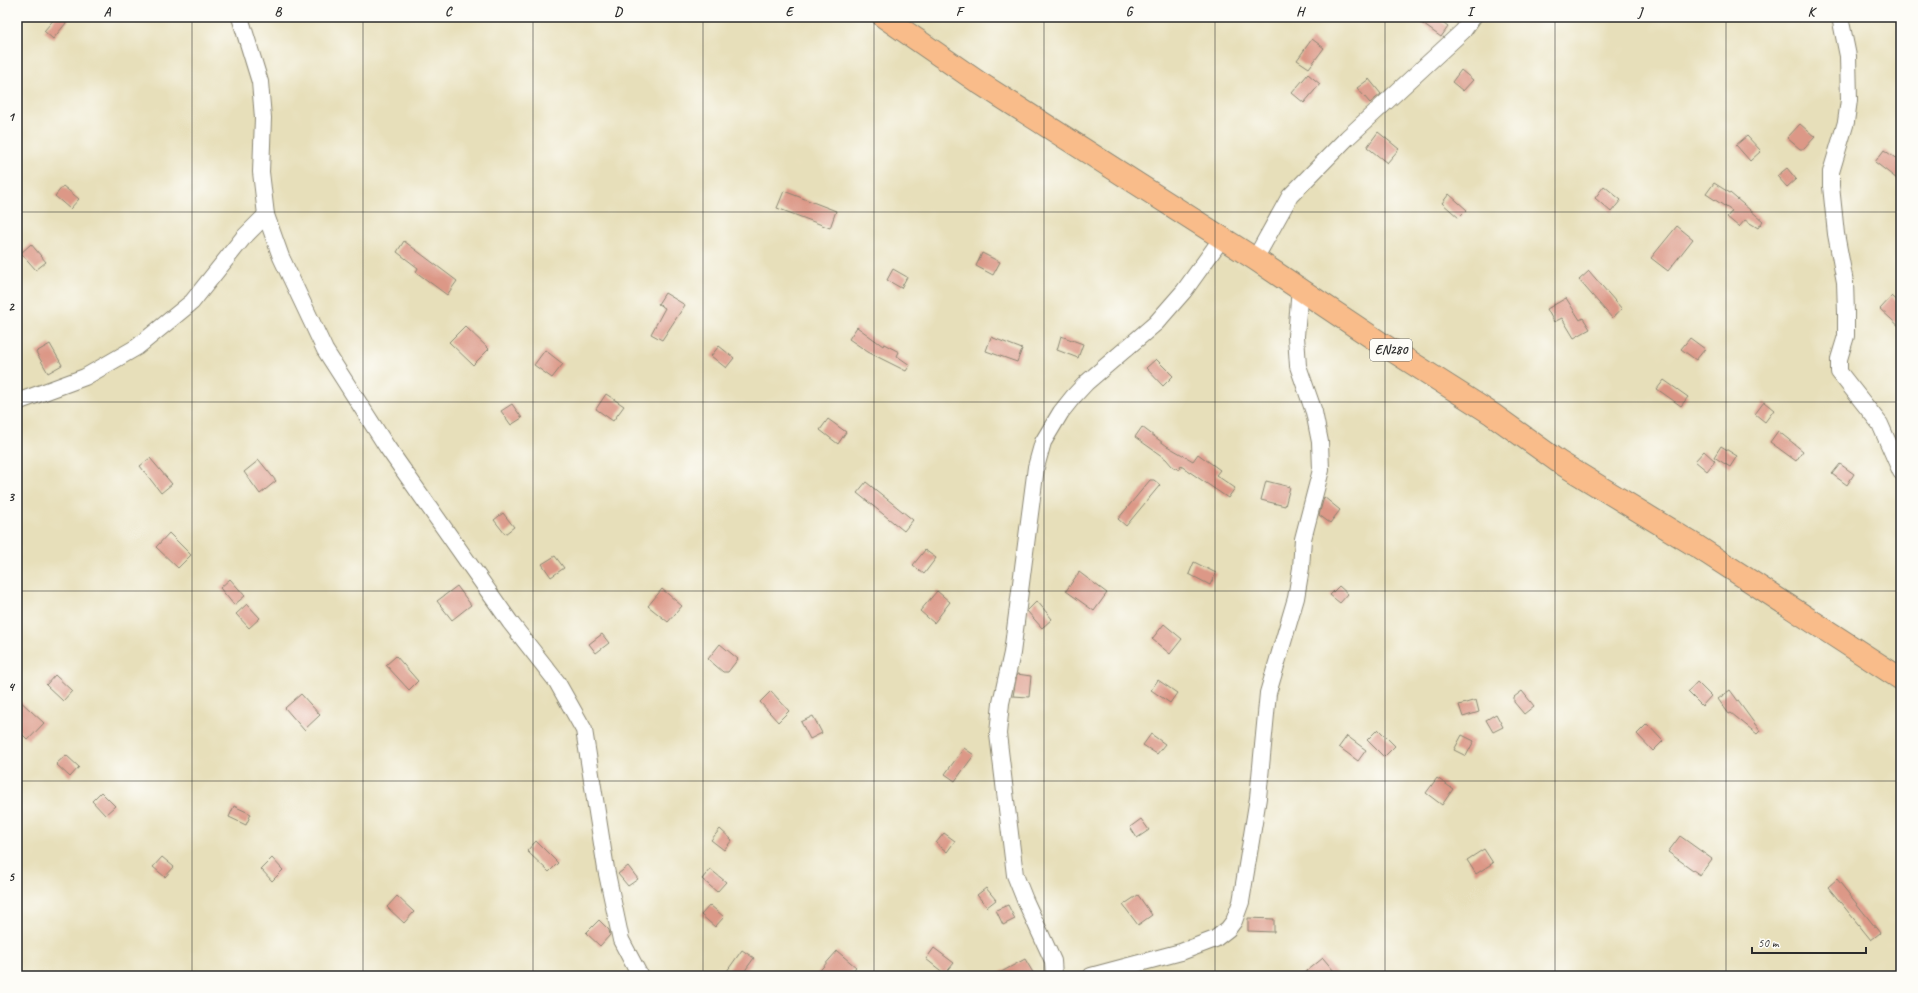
<svg xmlns="http://www.w3.org/2000/svg" width="1918" height="993" viewBox="0 0 1918 993" font-family="Caveat,sans-serif">
<style>
.building{fill:#dc9887}
.lines{fill:none;stroke-linecap:round;stroke-linejoin:round}
.street-casing{stroke:#898572;stroke-width:18}
.primary-casing{stroke:#898572;stroke-width:24}
.street{stroke:#fff;stroke-width:16}
.primary{stroke:#f9bc8a;stroke-width:22}
.grid{fill:none;stroke:#2b2b2b;stroke-width:1;stroke-opacity:0.55}
.labels{text-anchor:middle;dominant-baseline:central;stroke-width:3.5;stroke-linejoin:round;paint-order:stroke}
.shield{fill:#fdfcf7;stroke:#6a6a68;stroke-width:1}
.shield-label{font-size:13px;font-weight:bold;fill:#2b2b2b}
.neatline{fill:none;stroke:#2b2b2b;stroke-width:1.5}
.grid-label{font-size:13px;text-anchor:middle;font-weight:bold;fill:#2b2b2b}
</style>
<rect width="100%" height="100%" fill="#fdfcf7"/>
<filter id="ink" filterUnits="userSpaceOnUse"><feTurbulence type="fractalNoise" baseFrequency=".025" numOctaves="2"/><feDisplacementMap in="SourceGraphic" scale="8" xChannelSelector="R" yChannelSelector="G"/><feConvolveMatrix kernelMatrix="1 2 1 2 8 2 1 2 1" color-interpolation-filters="sRGB"/></filter>
<filter id="wash" filterUnits="userSpaceOnUse"><feTurbulence type="fractalNoise" baseFrequency=".012" numOctaves="4" result="noise"/><feDisplacementMap in="SourceGraphic" scale="16" xChannelSelector="R" yChannelSelector="G"/><feGaussianBlur stdDeviation="0.9" result="paint"/><feColorMatrix in="noise" values="0 0 0 0 0 0 0 0 0 0 0 0 0 0 0 0 0 1.4 0 .05"/><feComposite in="paint" operator="in"/></filter>
<g filter="url(#wash)">
<rect width="100%" height="100%" fill="#e7dfba"/>
<g id="blocks">
<g class="building">
<polygon points="56,17 71,17 53,39 44,31"/>
<polygon points="1413,17 1435,17 1448,27 1441,37"/>
<polygon points="1312,39 1324,48 1309,68 1297,60"/>
<polygon points="1461,70 1473,80 1463,91 1452,82"/>
<polygon points="1308,74 1320,84 1304,103 1292,93"/>
<polygon points="1369,79 1381,94 1370,103 1357,88"/>
<polygon points="1800,124 1815,137 1804,149 1800,149 1787,138"/>
<polygon points="1378,132 1399,149 1387,163 1367,147"/>
<polygon points="1747,136 1761,151 1750,161 1736,145"/>
<polygon points="1884,150 1901,162 1901,182 1875,162"/>
<polygon points="1787,168 1796,179 1787,187 1777,176"/>
<polygon points="1714,183 1730,193 1763,221 1758,228 1745,220 1739,227 1727,217 1732,211 1706,194"/>
<polygon points="63,186 79,199 70,209 55,196"/>
<polygon points="1604,186 1621,200 1611,212 1595,198"/>
<polygon points="784,191 836,211 830,228 777,208"/>
<polygon points="1449,194 1467,210 1459,218 1442,203"/>
<polygon points="1677,226 1693,239 1668,271 1651,258"/>
<polygon points="404,241 457,281 447,295 416,272 418,268 397,252"/>
<polygon points="31,244 46,262 36,270 21,253"/>
<polygon points="982,253 1000,262 993,275 976,266"/>
<polygon points="893,269 907,277 901,288 887,280"/>
<polygon points="1589,271 1622,309 1612,318 1579,280"/>
<polygon points="665,293 685,305 662,340 651,334 665,308 658,304"/>
<polygon points="1892,296 1901,304 1901,328 1880,309"/>
<polygon points="1566,298 1580,320 1583,318 1590,329 1574,338 1562,318 1554,322 1547,309"/>
<polygon points="465,326 489,349 473,365 449,342"/>
<polygon points="857,327 883,346 884,344 899,352 897,356 910,365 906,371 868,352 849,339"/>
<polygon points="1061,336 1083,344 1078,358 1057,350"/>
<polygon points="991,337 1022,349 1017,362 986,351"/>
<polygon points="1690,338 1705,349 1696,360 1681,349"/>
<polygon points="50,344 62,365 48,373 36,352"/>
<polygon points="719,346 734,358 726,368 711,356"/>
<polygon points="545,350 563,364 552,378 534,365"/>
<polygon points="1156,359 1173,376 1163,386 1146,368"/>
<polygon points="1664,380 1688,397 1681,406 1657,389"/>
<polygon points="606,394 624,406 613,421 596,409"/>
<polygon points="1764,402 1774,410 1765,422 1755,414"/>
<polygon points="512,404 522,418 511,425 501,411"/>
<polygon points="828,419 846,432 838,444 820,430"/>
<polygon points="1142,427 1167,446 1193,461 1198,454 1220,470 1216,475 1235,488 1228,498 1181,466 1179,470 1172,466 1166,459 1135,437"/>
<polygon points="1778,431 1803,451 1796,461 1770,442"/>
<polygon points="1721,446 1737,456 1730,467 1714,457"/>
<polygon points="1704,451 1715,461 1707,471 1695,461"/>
<polygon points="150,458 172,484 161,493 140,466"/>
<polygon points="259,460 276,481 260,494 244,472"/>
<polygon points="1840,464 1854,474 1847,485 1832,474"/>
<polygon points="1150,480 1154,480 1160,485 1126,526 1118,519"/>
<polygon points="1266,481 1290,487 1285,506 1261,500"/>
<polygon points="866,482 913,520 904,531 857,493"/>
<polygon points="1324,497 1340,510 1330,523 1319,515"/>
<polygon points="503,513 514,527 505,534 494,520"/>
<polygon points="169,533 191,555 178,568 156,547"/>
<polygon points="925,550 936,558 924,574 913,565"/>
<polygon points="555,556 564,568 551,577 542,564"/>
<polygon points="1194,562 1216,573 1210,585 1189,574"/>
<polygon points="1079,572 1107,593 1094,611 1066,591"/>
<polygon points="230,579 245,596 234,605 220,588"/>
<polygon points="457,586 471,605 452,620 437,601"/>
<polygon points="1339,586 1348,594 1340,603 1330,595"/>
<polygon points="662,589 682,606 668,622 648,606"/>
<polygon points="937,591 950,602 934,623 920,611"/>
<polygon points="1037,601 1052,619 1042,628 1027,611"/>
<polygon points="247,604 260,618 249,628 236,614"/>
<polygon points="1164,624 1182,639 1170,654 1152,639"/>
<polygon points="602,634 609,643 596,653 589,644"/>
<polygon points="720,644 738,659 728,672 723,672 708,659"/>
<polygon points="396,656 418,681 409,690 386,665"/>
<polygon points="1017,674 1031,676 1029,697 1013,696"/>
<polygon points="55,675 72,691 63,701 46,685"/>
<polygon points="1158,680 1177,693 1170,703 1151,690"/>
<polygon points="1697,682 1711,696 1702,706 1688,692"/>
<polygon points="1730,690 1760,731 1757,734 1731,713 1729,714 1718,699"/>
<polygon points="771,691 789,711 778,722 760,702"/>
<polygon points="1522,691 1534,706 1524,714 1514,702 1514,697"/>
<polygon points="301,694 320,715 304,730 285,708"/>
<polygon points="17,698 44,723 28,740 17,729"/>
<polygon points="1476,700 1479,712 1463,717 1459,705"/>
<polygon points="1496,714 1503,727 1493,732 1486,720"/>
<polygon points="813,716 822,733 810,739 801,722"/>
<polygon points="1647,724 1663,741 1653,751 1637,734"/>
<polygon points="1378,729 1395,746 1384,757 1367,740"/>
<polygon points="1151,734 1165,744 1157,754 1143,745"/>
<polygon points="1462,735 1474,741 1466,756 1454,750"/>
<polygon points="1347,736 1366,750 1358,761 1339,747"/>
<polygon points="964,748 974,755 955,781 945,774"/>
<polygon points="66,755 79,767 70,777 56,764"/>
<polygon points="1437,778 1453,789 1442,805 1426,793"/>
<polygon points="101,792 115,806 105,815 92,801"/>
<polygon points="234,806 251,814 246,825 229,817"/>
<polygon points="1141,819 1149,830 1137,838 1130,827"/>
<polygon points="720,829 732,840 724,850 711,840"/>
<polygon points="944,833 955,841 947,852 936,843"/>
<polygon points="1680,836 1712,859 1700,875 1668,852"/>
<polygon points="536,841 558,863 549,872 527,851"/>
<polygon points="1484,849 1493,863 1476,874 1467,860"/>
<polygon points="162,857 174,867 165,877 153,867"/>
<polygon points="272,858 283,870 272,881 261,869"/>
<polygon points="628,866 638,879 628,886 618,874"/>
<polygon points="710,869 726,882 717,892 702,879"/>
<polygon points="1837,879 1880,933 1871,940 1828,887"/>
<polygon points="986,888 996,900 987,907 977,895"/>
<polygon points="1138,895 1152,915 1138,925 1123,905"/>
<polygon points="397,896 414,912 404,923 387,907"/>
<polygon points="710,905 724,917 715,927 701,915"/>
<polygon points="1008,905 1015,919 1003,925 996,910"/>
<polygon points="1248,918 1274,919 1274,932 1248,931"/>
<polygon points="599,920 609,930 610,935 600,946 586,933"/>
<polygon points="934,948 954,963 945,974 926,959"/>
<polygon points="742,950 754,958 741,976 734,976 727,971"/>
<polygon points="837,951 856,967 848,976 815,976"/>
<polygon points="1323,958 1338,976 1301,976"/>
<polygon points="1025,959 1035,976 994,976"/>
</g>
</g>
</g>
<g filter="url(#ink)">
<use href="#blocks" fill-opacity="0" stroke="#898572" stroke-width="1"/>
<g class="lines">
<defs>
<g id="street">
<polyline points="240,17 260,82 263,118 261,172 266,215 281,257 325,350 387,447 510,622 557,682 584,730 606,869 621,940 640,976"/>
<polyline points="1840,17 1848,56 1849,100 1846,122 1831,172 1831,186 1836,234 1845,282 1846,313 1846,336 1839,359 1839,372 1880,424 1901,472"/>
<polyline points="1255,259 1290,196 1347,138 1463,31 1473,17"/>
<polyline points="17,402 85,377 137,347 192,302 243,238 266,215"/>
<polyline points="1054,976 1053,961 1025,900 1015,875 998,734 1001,703 1012,653 1036,467 1043,442 1061,412 1073,397 1086,383 1156,323 1184,291 1222,238"/>
<polyline points="1091,976 1181,952 1215,939 1228,929 1234,921 1241,902 1258,798 1268,693 1296,598 1301,568 1303,539 1321,470 1320,442 1314,412 1298,366 1296,336 1300,288"/>
</g>
<polyline id="primary" points="884,17 978,82 1255,259 1379,342 1492,414 1559,462 1698,547 1901,679"/>
</defs>
<use href="#street" class="street-casing"/>
<use href="#primary" class="primary-casing"/>
<use href="#street" class="street"/>
<use href="#primary" class="primary"/>
</g>
</g>
<path class="grid" d="M192,17V976M363,17V976M533,17V976M703,17V976M874,17V976M1044,17V976M1215,17V976M1385,17V976M1555,17V976M1726,17V976M17,212H1901M17,402H1901M17,591H1901M17,781H1901"/>
<g class="labels">
<rect class="shield" x="1370" y="339" width="42" height="22" rx="3"/>
<g class="shield-label">
<text x="1391" y="350">EN280</text>
</g>
</g>
<rect width="1918" height="993" fill="none" stroke="#fdfcf7" stroke-width="44"/>
<path d="M1752 947v6h114v-6" fill="none" stroke="#2b2b2b" stroke-width="2"/>
<text x="1758" y="947" font-size="12" fill="#2b2b2b" stroke="#fdfcf7" stroke-width="3" paint-order="stroke">50 m</text>
<rect x="22" y="22" width="1874" height="949" class="neatline"/>
<g class="grid-label">
<text x="107" y="16">A</text>
<text x="278" y="16">B</text>
<text x="448" y="16">C</text>
<text x="618" y="16">D</text>
<text x="789" y="16">E</text>
<text x="959" y="16">F</text>
<text x="1129" y="16">G</text>
<text x="1300" y="16">H</text>
<text x="1470" y="16">I</text>
<text x="1640" y="16">J</text>
<text x="1811" y="16">K</text>
<text x="11" y="121">1</text>
<text x="11" y="311">2</text>
<text x="11" y="501">3</text>
<text x="11" y="691">4</text>
<text x="11" y="881">5</text>
</g>
</svg>
